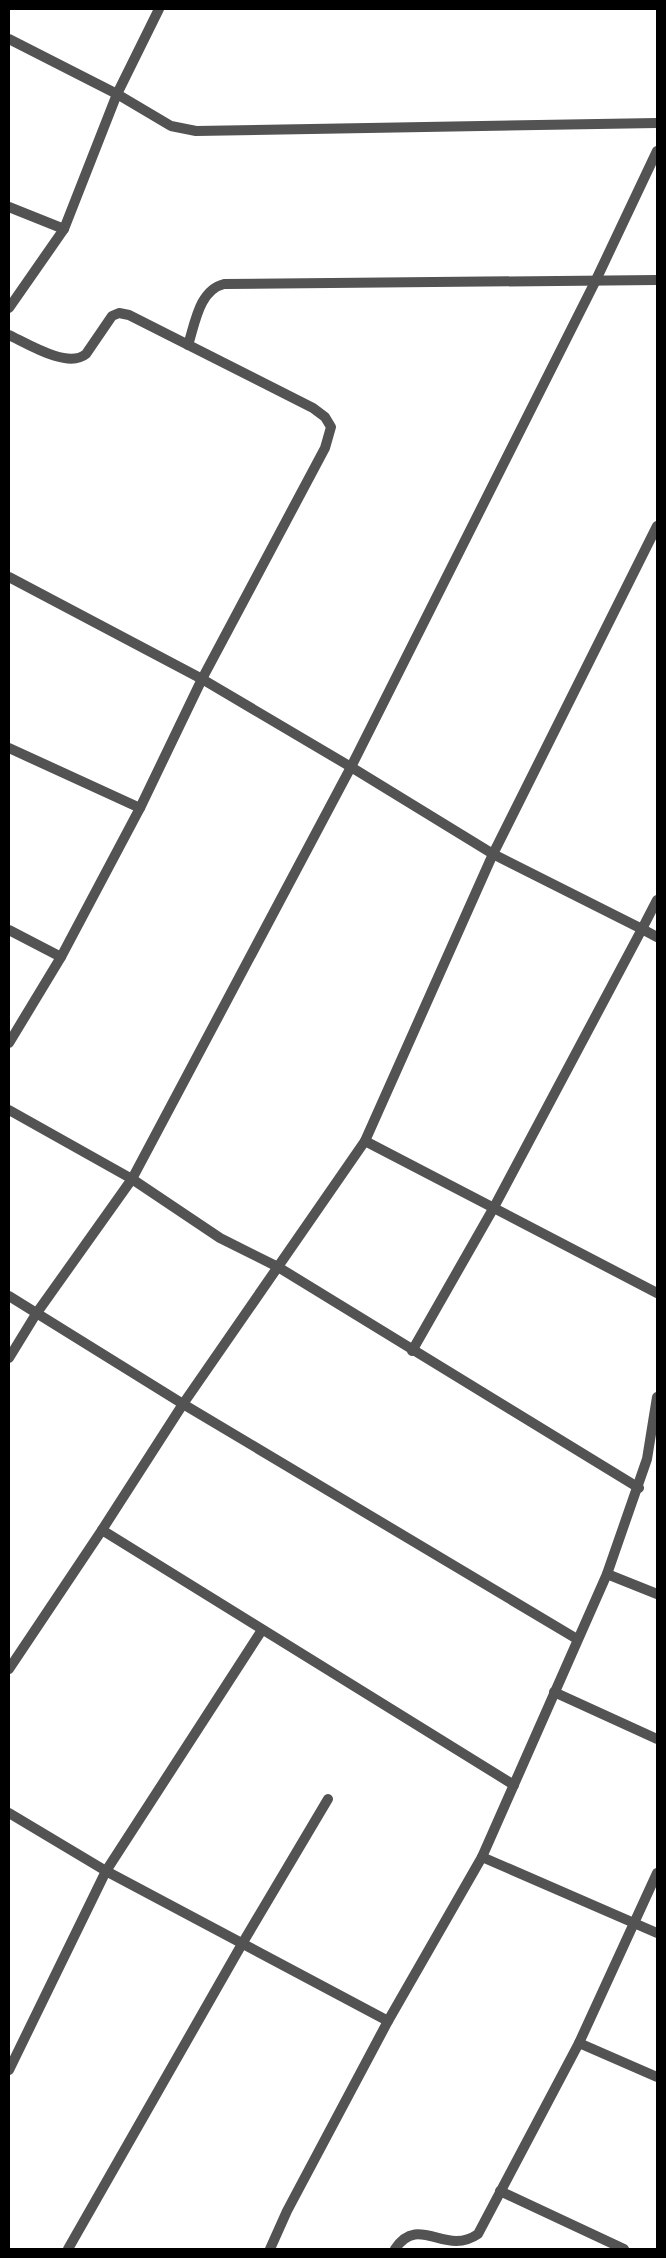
<svg xmlns="http://www.w3.org/2000/svg" width="666" height="2258" viewBox="0 0 666 2258" font-family="'Alegreya Sans',sans-serif">
<style>
.lines{fill:none;stroke-linecap:round;stroke-linejoin:round}
.street{stroke:#535353;stroke-width:10}
</style>
<rect width="100%" height="100%" fill="#fff"/>
<g class="lines">
<g class="street">
<polyline points="9,39 117,94 171,126 196,131 657,123"/>
<polyline points="9,207 64,229"/>
<polyline points="9,308 64,229 117,94 159,9"/>
<path d="M9,335C28,344 68,369 86,354L112,316L119,313L129,315L313,408L325,417L331,427L325,448L202,679L140,808L61,957"/>
<path d="M188,345C195,324 199,290 224,284L657,280"/>
<polyline points="657,526 493,854 642,929 657,900"/>
<polyline points="9,577 202,679 351,767 595,282 657,151"/>
<polyline points="9,748 140,808"/>
<polyline points="9,930 61,957 9,1043"/>
<polyline points="9,1110 132,1179 220,1238 278,1267 639,1488"/>
<polyline points="365,1141 657,1293"/>
<polyline points="9,1296 183,1404 577,1639"/>
<polyline points="412,1351 493,1209 642,929 657,937"/>
<polyline points="9,1358 36,1314 132,1179 351,767 493,854 365,1141 183,1404 102,1530"/>
<polyline points="607,1574 657,1594"/>
<polyline points="9,1669 102,1530 514,1785"/>
<polyline points="554,1692 657,1739"/>
<polyline points="9,1813 106,1871 388,2021"/>
<polyline points="482,1857 657,1933"/>
<polyline points="579,2043 657,2077"/>
<polyline points="9,2070 106,1871 262,1630"/>
<polyline points="500,2191 624,2249"/>
<polyline points="68,2249 242,1944 328,1799"/>
<polyline points="270,2249 287,2211 388,2021 482,1857 607,1574 647,1459 657,1397"/>
<path d="M395,2249C419,2213 445,2257 478,2234L579,2043L657,1873"/>
</g>
</g>
<rect width="666" height="2258" fill="none" stroke="#000000" stroke-width="20"/>
</svg>
